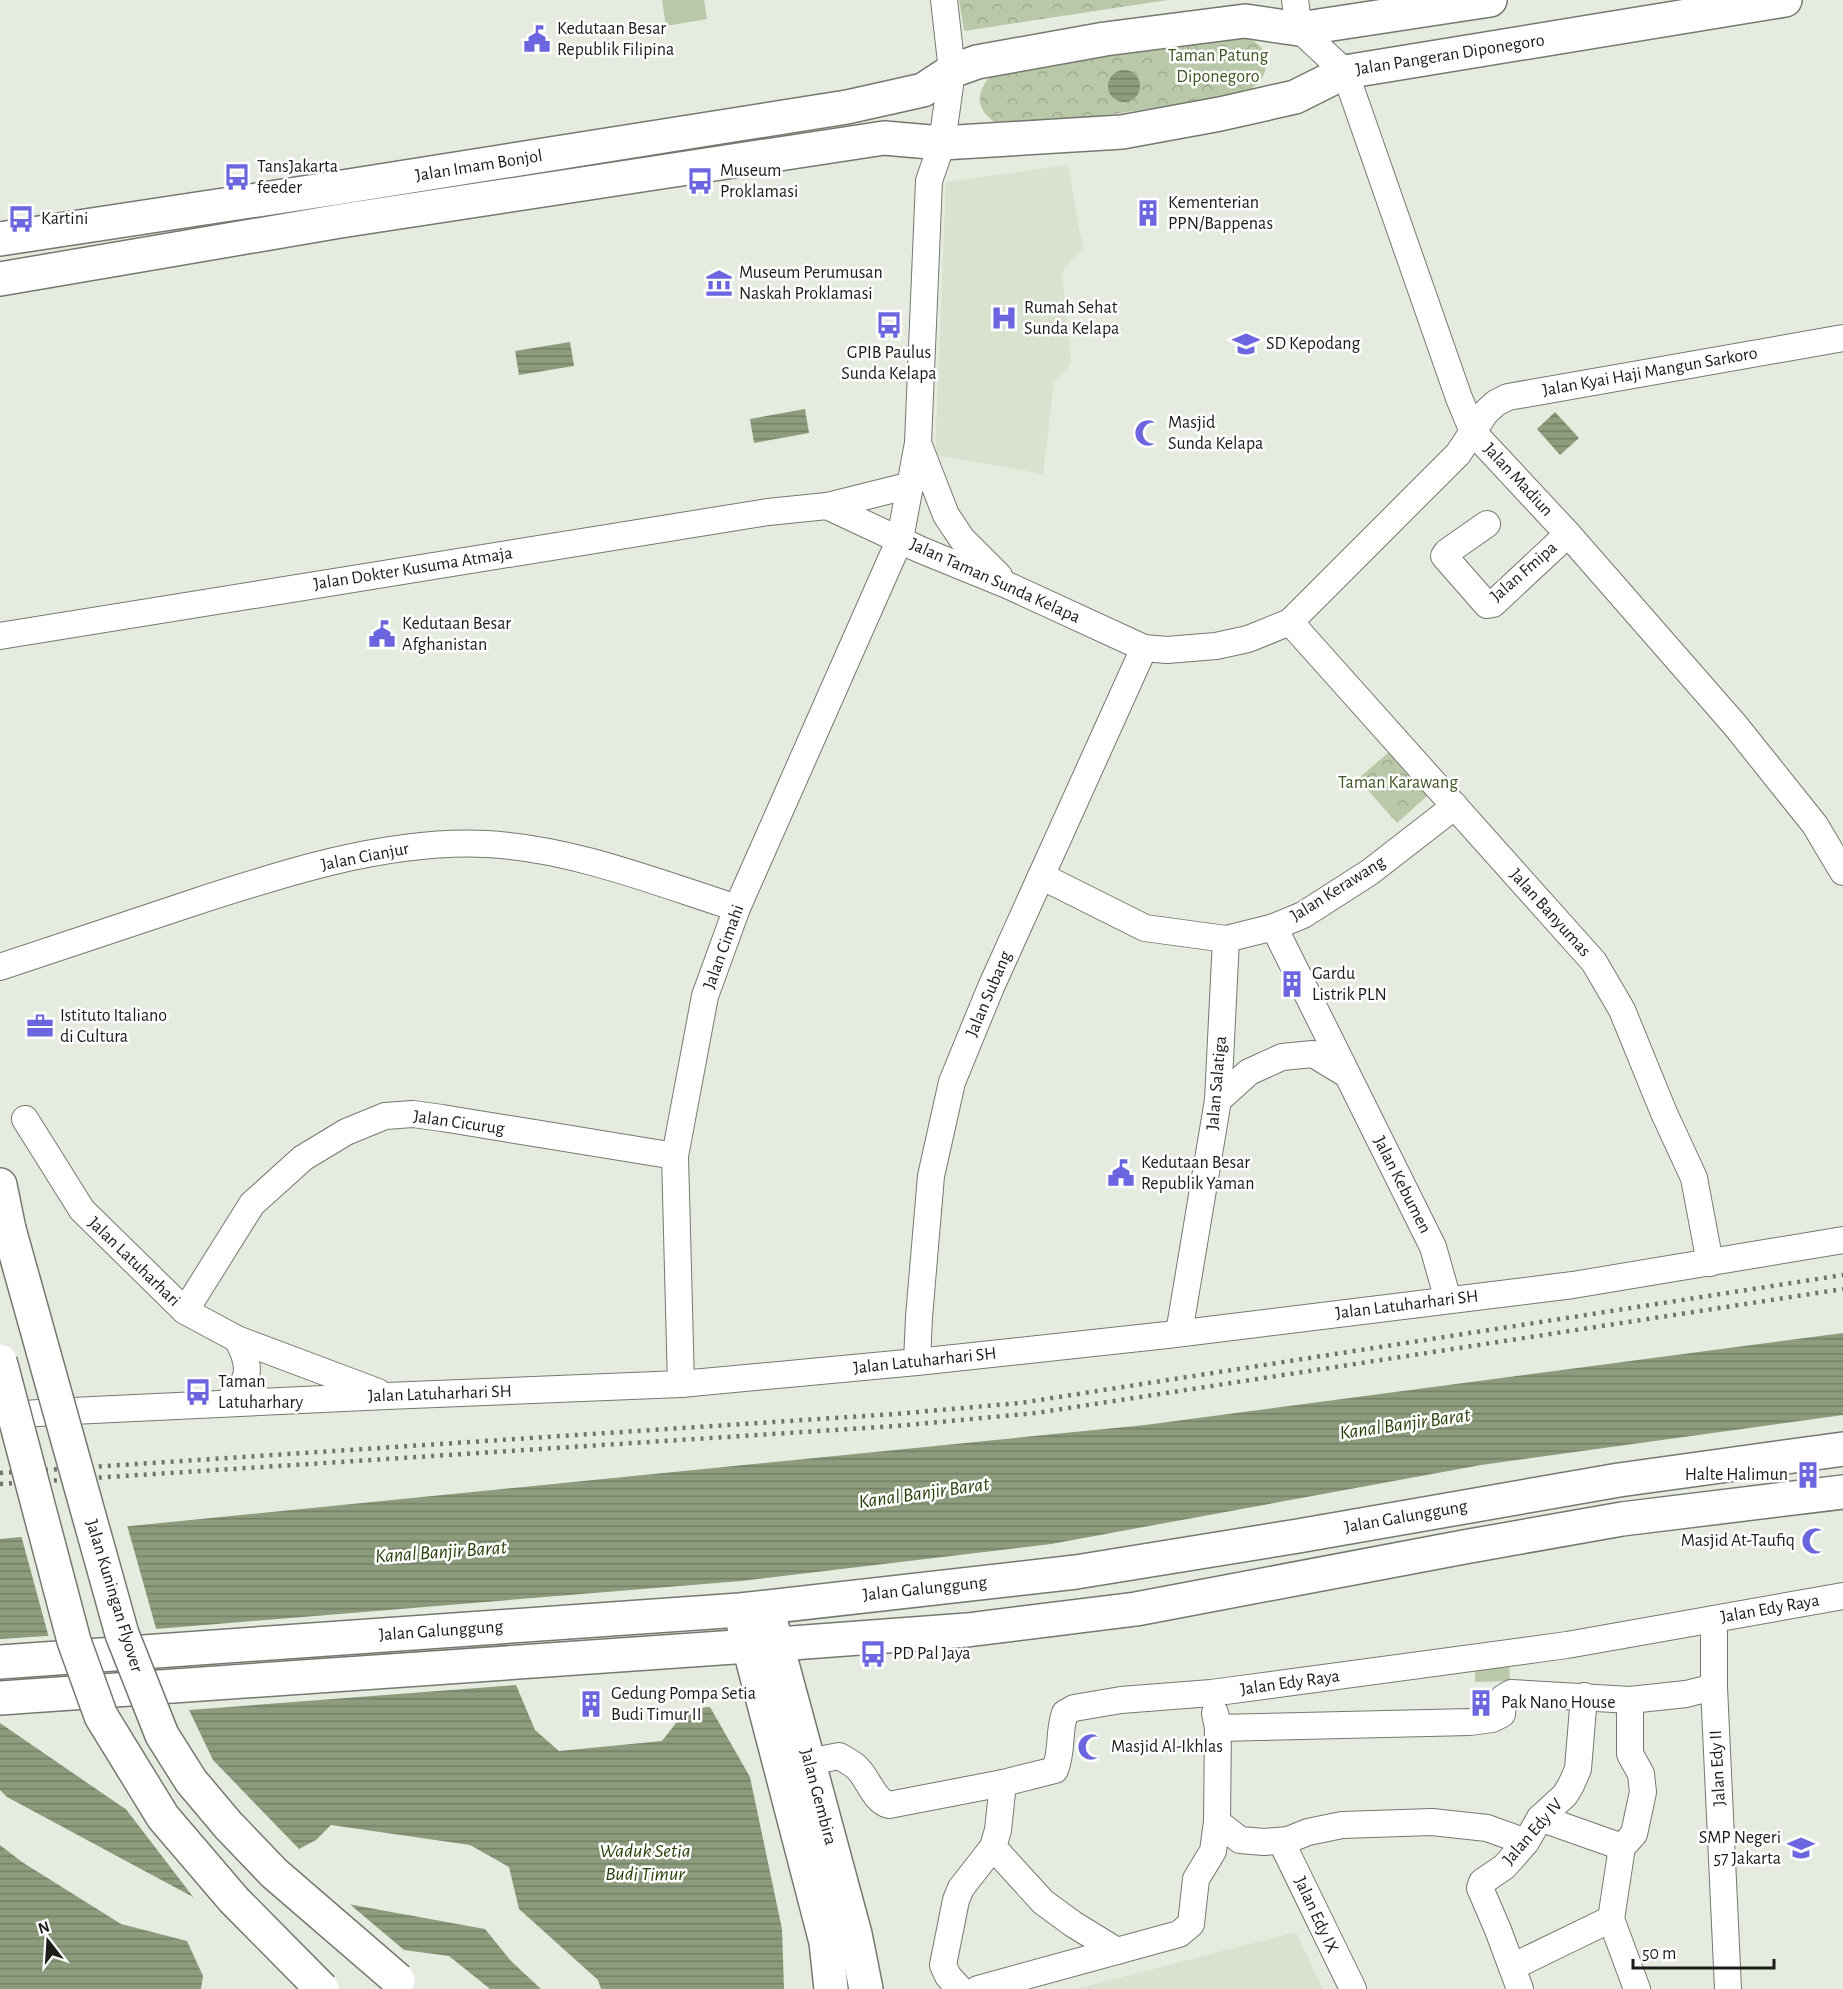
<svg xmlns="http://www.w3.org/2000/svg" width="1843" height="1989" viewBox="0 0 1843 1989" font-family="'Alegreya Sans',sans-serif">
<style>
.built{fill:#d9e2cf}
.park{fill:url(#park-crowns)}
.garden{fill:#b9c8a8}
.water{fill:url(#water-rules)}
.pier{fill:#e6ebe0}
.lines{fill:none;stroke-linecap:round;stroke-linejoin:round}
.minor-casing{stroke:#74796f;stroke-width:28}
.major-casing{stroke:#74796f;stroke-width:36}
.minor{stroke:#fff;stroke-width:26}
.major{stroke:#fff;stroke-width:33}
.rail{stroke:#70736c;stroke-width:4.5;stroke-dasharray:3 6;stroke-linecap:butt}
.major-bridge-casing{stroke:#74796f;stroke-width:36;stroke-linecap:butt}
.major-bridge{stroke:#fff;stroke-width:33}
.labels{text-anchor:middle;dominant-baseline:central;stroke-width:5;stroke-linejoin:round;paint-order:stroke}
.poi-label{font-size:18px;fill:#1b1d19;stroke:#fff;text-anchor:start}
.street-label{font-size:18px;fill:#1b1d19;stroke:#fff}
.park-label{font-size:18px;fill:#405523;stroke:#fff}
.water-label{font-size:20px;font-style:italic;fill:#2a3e09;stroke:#fff}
</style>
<defs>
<pattern id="park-crowns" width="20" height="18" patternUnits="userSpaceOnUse" patternTransform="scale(1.5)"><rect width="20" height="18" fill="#b9c8a8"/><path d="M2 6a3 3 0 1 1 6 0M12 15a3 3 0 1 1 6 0" fill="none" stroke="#9eab90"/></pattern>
<pattern id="water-rules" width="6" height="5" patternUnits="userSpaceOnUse" patternTransform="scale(1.5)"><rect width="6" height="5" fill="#8d9c7c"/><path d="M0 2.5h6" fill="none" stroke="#727f65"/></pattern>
</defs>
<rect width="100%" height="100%" fill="#e6ebe0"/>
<g class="built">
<polygon points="1068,165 1083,248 1062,272 1071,363 1054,383 1043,474 935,455 946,182"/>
<polygon points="1296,1932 1323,1989 1076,1989"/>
</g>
<g class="park">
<polygon points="959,0 1168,0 964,31"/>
<path d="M1231,32C1248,37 1267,43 1266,64C1266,70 1264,76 1260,81C1255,87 1247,91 1241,95L1007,130C979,115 969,98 994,72Z"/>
<polygon points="1399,743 1439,785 1397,823 1358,779"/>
</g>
<g class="garden">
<polygon points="662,0 704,0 707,19 666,26"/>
<polygon points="1509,1660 1510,1681 1475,1682 1475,1662"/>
</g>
<g class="water">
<circle cx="1124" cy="86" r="16"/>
<polygon points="570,342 574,366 519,375 515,351"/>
<polygon points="805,409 809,433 754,443 750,419"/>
<polygon points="1555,412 1579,438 1560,455 1537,429"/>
<polygon points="1843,1333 1843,1415 1481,1465 1051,1544 741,1581 156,1629 0,1639 0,1539 1145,1425"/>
<polygon points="516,1685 535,1730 559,1751 662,1741 687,1709 710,1707 750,1777 782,1929 784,1989 601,1989 598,1980 519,1909 509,1867 470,1845 331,1825 316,1840 299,1849 213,1760 189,1710"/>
<polygon points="0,1723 121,1806 194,1847 309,1897 485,1929 511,1961 541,1989 490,1989 449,1956 321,1939 193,1897 7,1797 0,1790"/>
<polygon points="0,1845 22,1862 121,1924 187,1941 203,1976 201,1989 0,1989"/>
</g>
<g class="pier">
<polygon points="127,1525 157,1632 49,1638 21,1535"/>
<polygon points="119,1800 195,1844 310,1894 346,1901 404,1950 403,1953 320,1942 197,1902"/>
</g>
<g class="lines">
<defs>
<g id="minor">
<polyline points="1295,0 1299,29 1345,72 1459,398 1473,432 1568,534 1735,725 1815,825 1843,872"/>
<polyline points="918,443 946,515 962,539 999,576"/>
<polyline points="827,506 921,550 1007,585 1144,648 1167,650 1216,646 1248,639 1290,622 1458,454 1486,412 1496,403 1508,397 1843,338"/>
<polyline points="1487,524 1447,552 1444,556 1487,605 1493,604 1568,534"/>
<polyline points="1290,622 1594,962 1622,1010 1664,1113 1694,1178 1710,1263"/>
<polyline points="0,636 768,512 827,506 911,485"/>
<polyline points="1041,876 1145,928 1226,939 1274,927 1303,915 1370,872 1455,806"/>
<polyline points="1274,927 1433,1247 1448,1300"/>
<path d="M0,967C62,946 124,926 186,905C280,874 387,839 487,844C574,849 655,882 737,908"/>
<polyline points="1218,1100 1249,1072 1282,1057 1313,1054 1346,1074"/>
<polyline points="25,1119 82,1210 185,1311 237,1339 378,1392"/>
<polyline points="185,1311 252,1204 303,1158 346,1132 385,1116 413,1114 442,1118 675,1156"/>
<polyline points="1179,1333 1218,1100 1226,939"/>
<polyline points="917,1362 919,1317 931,1176 952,1082 991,987 1144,648"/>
<polyline points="681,1384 675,1156 705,996 737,908 900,539 918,443 929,181 942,143 952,71 944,0"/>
<path d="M226,1403C250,1382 253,1368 237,1339"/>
<polyline points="0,1416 51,1412 387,1396 681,1384 917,1362 1167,1335 1573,1285 1843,1240"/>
<polyline points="1714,1619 1714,1687 1728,1989"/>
<polyline points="1630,1700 1630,1754 1641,1774 1643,1792 1634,1834 1622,1847 1611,1919 1637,1989"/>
<polyline points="1218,1728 1470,1722 1492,1719 1502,1714 1503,1698 1511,1693 1630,1700 1686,1694 1714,1687"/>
<path d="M809,1762L839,1756C844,1759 850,1762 855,1766C868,1776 873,1801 889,1805L1003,1783L1055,1770C1063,1750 1058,1732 1065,1713L1074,1708L1121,1700L1211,1693L1567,1645L1843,1596"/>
<polyline points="1540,1818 1622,1847"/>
<polyline points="1217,1822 1240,1840 1264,1842 1288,1840 1308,1832 1342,1825 1432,1822 1487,1828 1526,1842"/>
<polyline points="1281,1841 1353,1989"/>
<polyline points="993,1847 1043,1902 1073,1924 1117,1951"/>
<polyline points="1512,1967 1611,1919"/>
<polyline points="960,1989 948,1976 943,1965 956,1900 961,1888 993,1847 998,1830 1003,1783"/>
<polyline points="978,1989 1179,1934 1191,1924 1196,1879 1213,1851 1217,1822 1218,1728 1215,1713"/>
<polyline points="1520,1989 1498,1930 1480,1888 1482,1882 1504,1867 1513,1857 1526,1842 1540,1818 1565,1795 1571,1785 1578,1769 1584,1696"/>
</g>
<g id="major">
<polyline points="0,239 336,188 847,107 923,90 952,71 977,62 1105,39 1245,21 1299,29 1490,0"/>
<polyline points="0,279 340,221 884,138 942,143 1122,132 1220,114 1295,97 1345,72 1785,0"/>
<polyline points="0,1185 9,1229"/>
<polyline points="771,1623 855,1934 866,1989"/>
<polyline points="744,1627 826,1942 831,1989"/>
<polyline points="0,1662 740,1610 1076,1572 1298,1536 1619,1480 1843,1449"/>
<polyline points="0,1698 765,1645 967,1630 1136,1609 1464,1547 1622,1519 1843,1492"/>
</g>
</defs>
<use href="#minor" class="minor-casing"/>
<use href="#major" class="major-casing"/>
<use href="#minor" class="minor"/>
<use href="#major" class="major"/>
<g class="rail">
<polyline points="0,1473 895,1414 1020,1403 1843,1275"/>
<polyline points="0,1484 896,1426 1036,1413 1843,1289"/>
</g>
<defs>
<g id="major-bridge">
<polyline points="9,1229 122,1634 162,1735 191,1781 228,1825 274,1873 398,1980"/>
<polyline points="0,1361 74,1641 101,1716 163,1817 234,1900 322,1989"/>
</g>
</defs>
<use href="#major-bridge" class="major-bridge-casing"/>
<use href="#major-bridge" class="major-bridge"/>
</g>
<defs>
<symbol id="civic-bare" viewBox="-9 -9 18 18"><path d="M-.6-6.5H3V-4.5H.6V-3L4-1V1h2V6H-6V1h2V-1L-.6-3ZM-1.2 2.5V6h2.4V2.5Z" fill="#6b65df" stroke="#fff" stroke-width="2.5" paint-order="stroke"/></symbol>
<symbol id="bus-bare" viewBox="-9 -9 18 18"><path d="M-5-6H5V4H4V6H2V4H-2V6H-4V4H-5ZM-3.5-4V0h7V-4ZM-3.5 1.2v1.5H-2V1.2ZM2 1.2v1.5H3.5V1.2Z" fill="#6b65df" stroke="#fff" stroke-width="2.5" paint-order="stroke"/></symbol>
<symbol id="building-bare" viewBox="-9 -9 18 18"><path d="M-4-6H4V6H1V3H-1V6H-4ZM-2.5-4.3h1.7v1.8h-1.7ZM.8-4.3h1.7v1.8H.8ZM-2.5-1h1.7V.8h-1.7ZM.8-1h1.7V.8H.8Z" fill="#6b65df" stroke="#fff" stroke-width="2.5" paint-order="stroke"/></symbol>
<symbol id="museum-bare" viewBox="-9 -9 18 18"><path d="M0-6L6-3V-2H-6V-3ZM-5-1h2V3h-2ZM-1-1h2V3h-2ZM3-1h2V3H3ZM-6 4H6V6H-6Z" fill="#6b65df" stroke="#fff" stroke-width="2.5" paint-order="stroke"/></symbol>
<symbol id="hospital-bare" viewBox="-9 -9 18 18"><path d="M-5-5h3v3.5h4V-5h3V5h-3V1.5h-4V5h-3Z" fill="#6b65df" stroke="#fff" stroke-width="2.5" paint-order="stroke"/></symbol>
<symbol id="school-bare" viewBox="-9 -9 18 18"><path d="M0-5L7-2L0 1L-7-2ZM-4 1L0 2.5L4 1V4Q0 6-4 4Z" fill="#6b65df" stroke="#fff" stroke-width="2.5" paint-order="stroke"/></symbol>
<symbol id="mosque-bare" viewBox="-9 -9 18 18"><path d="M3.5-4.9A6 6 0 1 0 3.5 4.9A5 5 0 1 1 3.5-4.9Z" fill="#6b65df" stroke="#fff" stroke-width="2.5" paint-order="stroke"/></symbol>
<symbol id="office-bare" viewBox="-9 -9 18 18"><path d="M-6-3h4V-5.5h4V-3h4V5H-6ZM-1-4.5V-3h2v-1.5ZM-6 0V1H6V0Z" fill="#6b65df" stroke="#fff" stroke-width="2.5" paint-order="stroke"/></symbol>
</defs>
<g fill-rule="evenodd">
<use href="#civic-bare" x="518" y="20" width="38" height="38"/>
<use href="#bus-bare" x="218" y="158" width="38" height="38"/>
<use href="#bus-bare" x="681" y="162" width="38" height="38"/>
<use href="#building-bare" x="1129" y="194" width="38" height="38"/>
<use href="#bus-bare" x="2" y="200" width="38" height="38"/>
<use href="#museum-bare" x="700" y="264" width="38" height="38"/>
<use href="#hospital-bare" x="985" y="299" width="38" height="38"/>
<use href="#bus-bare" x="870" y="306" width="38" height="38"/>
<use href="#school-bare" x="1227" y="325" width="38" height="38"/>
<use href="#mosque-bare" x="1129" y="414" width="38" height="38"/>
<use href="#civic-bare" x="363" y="615" width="38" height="38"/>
<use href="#building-bare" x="1273" y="965" width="38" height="38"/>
<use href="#office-bare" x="21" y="1007" width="38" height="38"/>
<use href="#civic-bare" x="1102" y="1154" width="38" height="38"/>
<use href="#bus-bare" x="179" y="1373" width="38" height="38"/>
<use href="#building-bare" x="1789" y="1456" width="38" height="38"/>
<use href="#mosque-bare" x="1796" y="1522" width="38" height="38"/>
<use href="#bus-bare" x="854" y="1635" width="38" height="38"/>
<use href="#building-bare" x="1462" y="1684" width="38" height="38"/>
<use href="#building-bare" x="572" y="1685" width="38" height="38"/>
<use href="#mosque-bare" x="1072" y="1728" width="38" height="38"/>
<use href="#school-bare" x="1782" y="1829" width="38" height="38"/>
</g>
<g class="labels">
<g class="poi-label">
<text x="557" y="29">Kedutaan Besar<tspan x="557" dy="21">Republik Filipina</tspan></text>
<text x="257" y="167">TansJakarta<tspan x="257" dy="21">feeder</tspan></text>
<text x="720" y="171">Museum<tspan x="720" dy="21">Proklamasi</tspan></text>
<text x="1168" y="203">Kementerian<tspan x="1168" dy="21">PPN/Bappenas</tspan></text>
<text x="41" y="219">Kartini</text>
<text x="739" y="273">Museum Perumusan<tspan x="739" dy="21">Naskah Proklamasi</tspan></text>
<text x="1024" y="308">Rumah Sehat<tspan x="1024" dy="21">Sunda Kelapa</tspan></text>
<text x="1266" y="344">SD Kepodang</text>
<text x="889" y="353" text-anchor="middle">GPIB Paulus<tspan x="889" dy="21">Sunda Kelapa</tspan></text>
<text x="1168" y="423">Masjid<tspan x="1168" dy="21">Sunda Kelapa</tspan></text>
<text x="402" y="624">Kedutaan Besar<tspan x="402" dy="21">Afghanistan</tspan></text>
<text x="1312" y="974">Gardu<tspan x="1312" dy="21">Listrik PLN</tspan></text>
<text x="60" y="1016">Istituto Italiano<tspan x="60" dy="21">di Cultura</tspan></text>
<text x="1141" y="1163">Kedutaan Besar<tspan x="1141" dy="21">Republik Yaman</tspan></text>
<text x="218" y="1382">Taman<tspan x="218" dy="21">Latuharhary</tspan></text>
<text x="1788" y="1475" text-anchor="end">Halte Halimun</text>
<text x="1795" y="1541" text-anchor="end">Masjid At-Taufiq</text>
<text x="893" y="1654">PD Pal Jaya</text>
<text x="611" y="1694">Gedung Pompa Setia<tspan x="611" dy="21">Budi Timur II</tspan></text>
<text x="1501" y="1703">Pak Nano House</text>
<text x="1111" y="1747">Masjid Al-Ikhlas</text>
<text x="1781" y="1838" text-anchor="end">SMP Negeri<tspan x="1781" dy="21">57 Jakarta</tspan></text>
</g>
<g class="street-label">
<text transform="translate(1450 55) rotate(-9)">Jalan Pangeran Diponegoro</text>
<text transform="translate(479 166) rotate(-9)">Jalan Imam Bonjol</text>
<text transform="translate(1650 372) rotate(-10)">Jalan Kyai Haji Mangun Sarkoro</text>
<text transform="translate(1518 480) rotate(47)">Jalan Madiun</text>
<text transform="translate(413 569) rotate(-9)">Jalan Dokter Kusuma Atmaja</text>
<text transform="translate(1524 572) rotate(-41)">Jalan Fmipa</text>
<text transform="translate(995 581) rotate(24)">Jalan Taman Sunda Kelapa</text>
<text transform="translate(365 857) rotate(-11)">Jalan Cianjur</text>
<text transform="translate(1338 889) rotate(-32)">Jalan Kerawang</text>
<text transform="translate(1550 913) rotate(48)">Jalan Banyumas</text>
<text transform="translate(724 947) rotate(-70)">Jalan Cimahi</text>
<text transform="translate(989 994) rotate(-67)">Jalan Subang</text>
<text transform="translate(1217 1083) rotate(-85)">Jalan Salatiga</text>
<text transform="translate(459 1123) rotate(8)">Jalan Cicurug</text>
<text transform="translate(1402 1185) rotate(63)">Jalan Kebumen</text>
<text transform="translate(134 1262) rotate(44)">Jalan Latuharhari</text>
<text transform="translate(1407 1305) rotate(-7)">Jalan Latuharhari SH</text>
<text transform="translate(925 1361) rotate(-6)">Jalan Latuharhari SH</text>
<text transform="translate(440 1394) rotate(-2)">Jalan Latuharhari SH</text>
<text transform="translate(1406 1517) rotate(-10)">Jalan Galunggung</text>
<text transform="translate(925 1589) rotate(-6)">Jalan Galunggung</text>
<text transform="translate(114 1596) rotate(73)">Jalan Kuningan Flyover</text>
<text transform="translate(1770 1609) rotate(-10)">Jalan Edy Raya</text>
<text transform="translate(441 1631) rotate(-4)">Jalan Galunggung</text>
<text transform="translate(1290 1683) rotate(-8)">Jalan Edy Raya</text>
<text transform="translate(1718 1768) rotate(-93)">Jalan Edy II</text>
<text transform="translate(818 1797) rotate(75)">Jalan Gembira</text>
<text transform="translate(1533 1832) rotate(-49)">Jalan Edy IV</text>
<text transform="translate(1316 1915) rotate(65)">Jalan Edy IX</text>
</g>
<g class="park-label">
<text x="1218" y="56">Taman Patung<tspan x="1218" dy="21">Diponegoro</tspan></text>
<text x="1398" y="783">Taman Karawang</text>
</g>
<g class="water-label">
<text transform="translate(1405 1424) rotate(-8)">Kanal Banjir Barat</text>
<text transform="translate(924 1493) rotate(-8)">Kanal Banjir Barat</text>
<text transform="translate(441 1552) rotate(-4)">Kanal Banjir Barat</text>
<text x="645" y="1851">Waduk Setia<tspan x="645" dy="23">Budi Timur</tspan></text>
</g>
</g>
<g transform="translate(48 1941) rotate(343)" stroke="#ffffff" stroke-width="4.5" paint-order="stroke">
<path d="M0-4.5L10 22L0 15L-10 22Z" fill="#1b1d19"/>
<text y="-9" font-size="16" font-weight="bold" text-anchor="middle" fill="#1b1d19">N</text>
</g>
<path d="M1633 1959v9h141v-9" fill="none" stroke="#1b1d19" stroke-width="3"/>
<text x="1642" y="1959" font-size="18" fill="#1b1d19" stroke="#ffffff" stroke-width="4.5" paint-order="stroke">50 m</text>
</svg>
